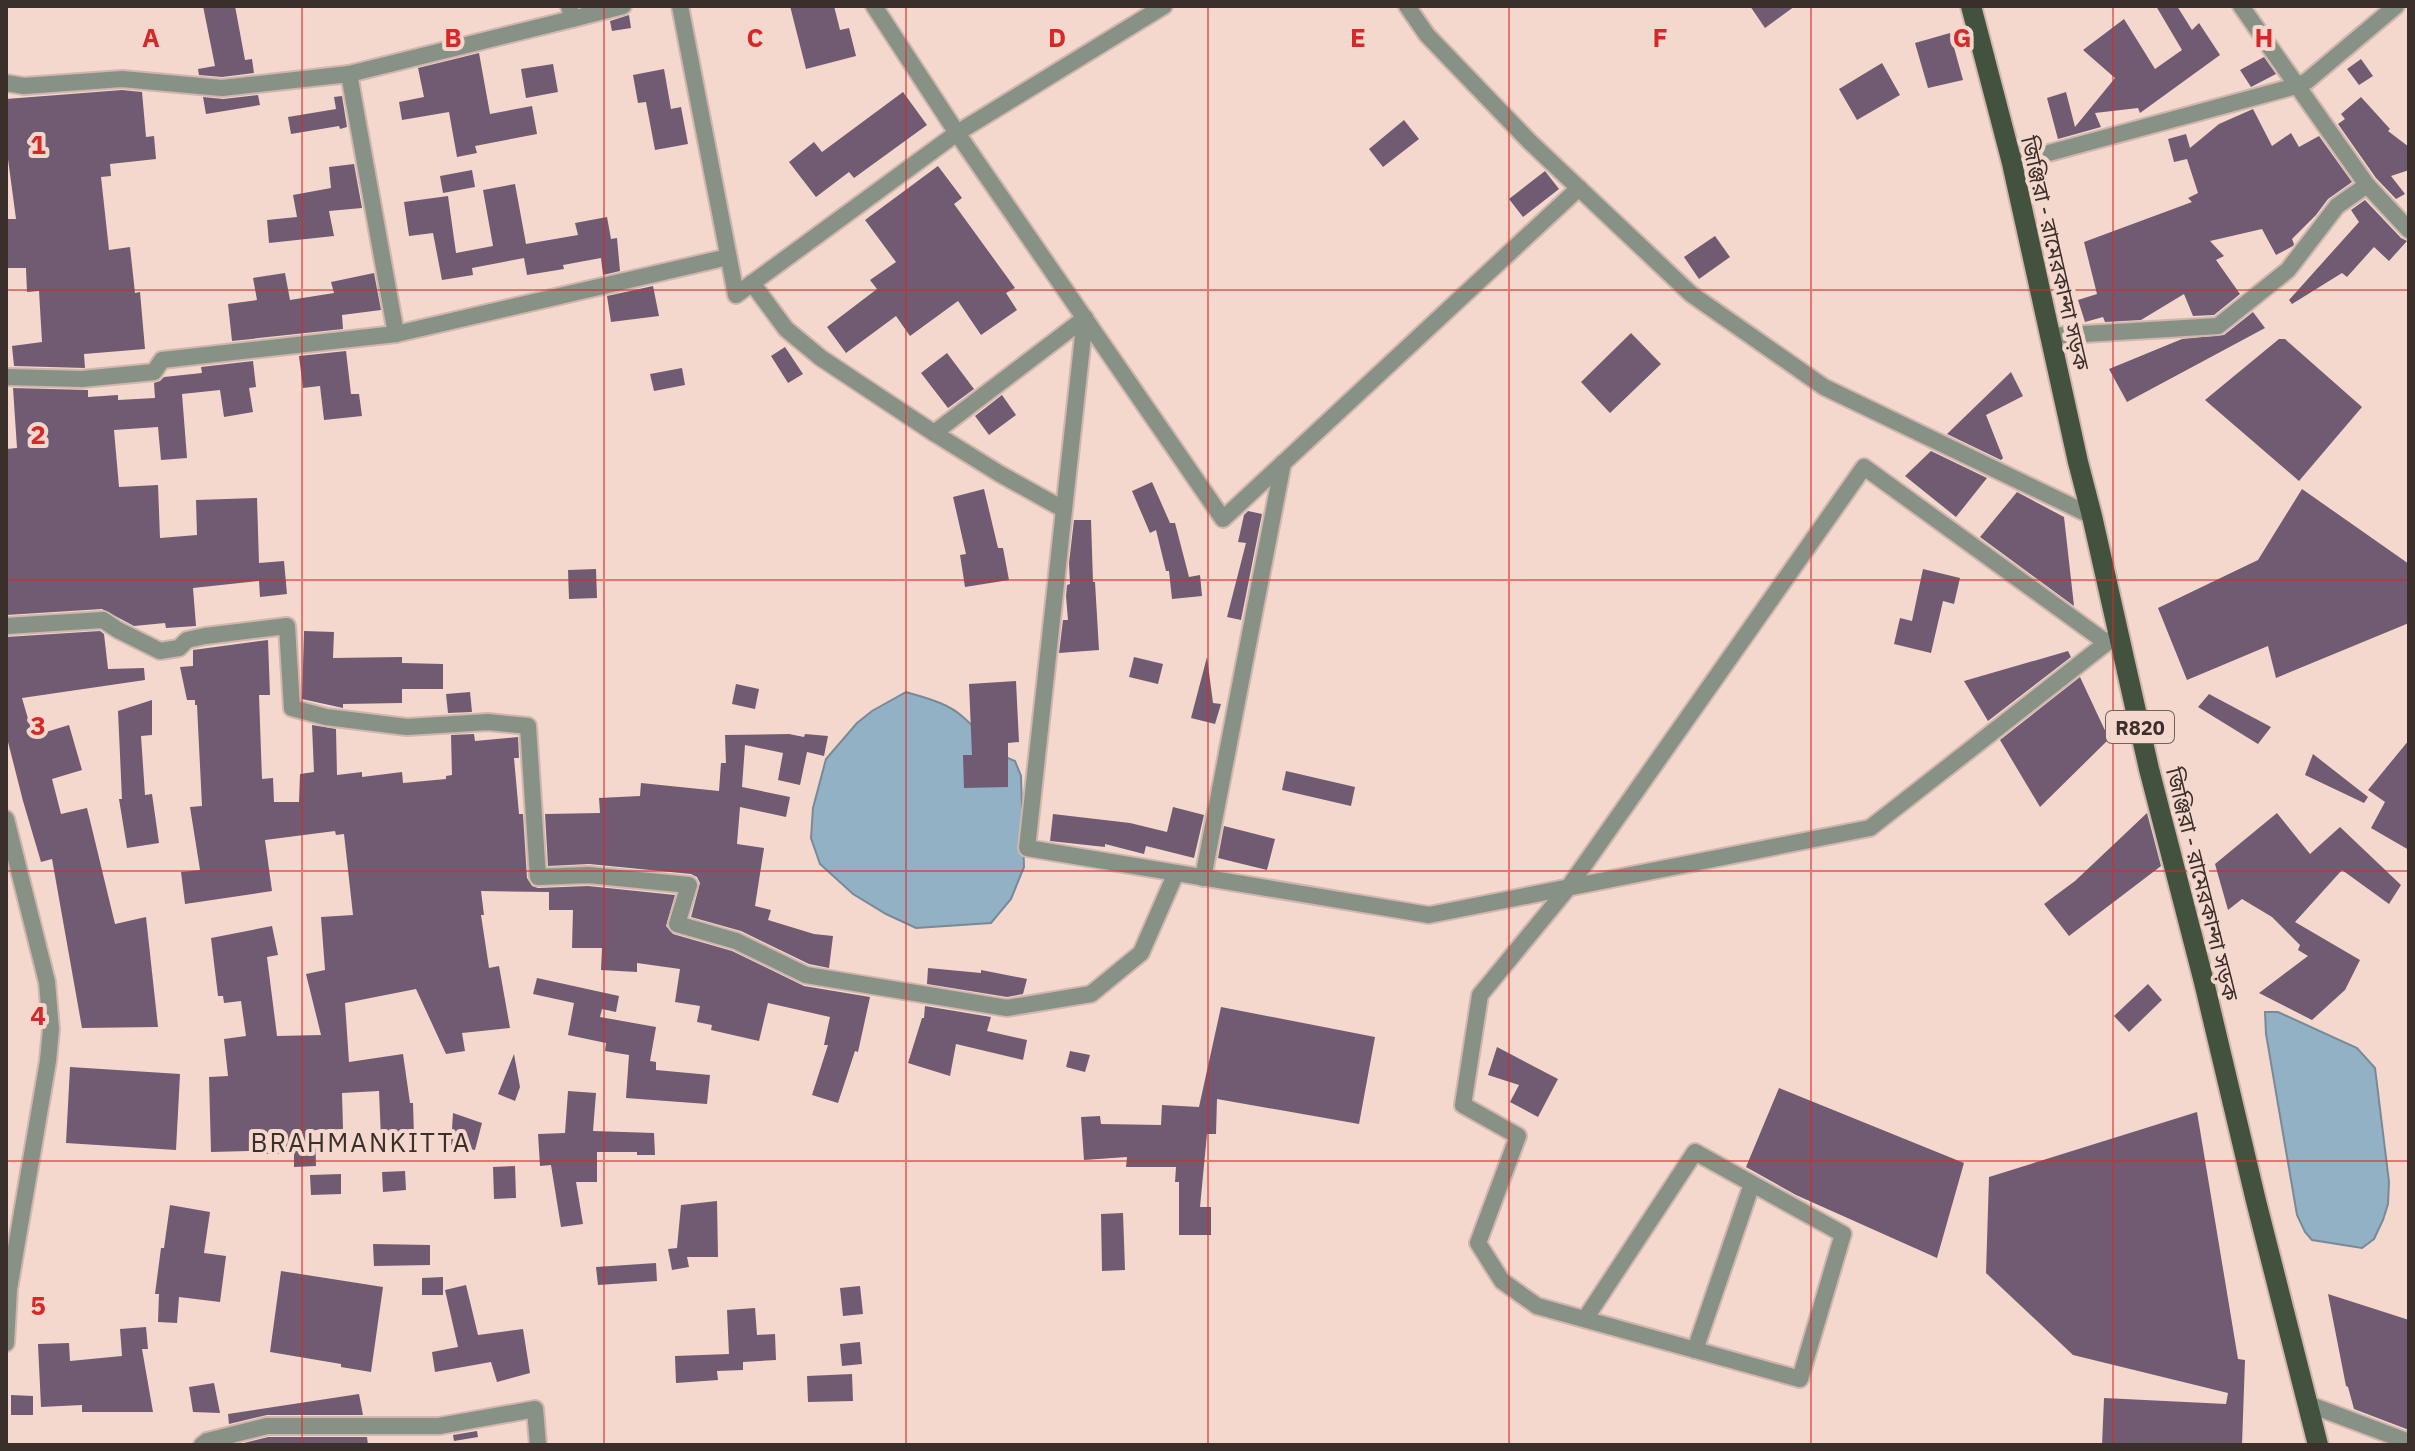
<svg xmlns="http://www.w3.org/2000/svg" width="2415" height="1451" viewBox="0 0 2415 1451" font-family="'IBM Plex Sans','Noto Sans Bengali',sans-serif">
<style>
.water{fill:#92b1c5;stroke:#788a97;stroke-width:2}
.building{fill:#705b72}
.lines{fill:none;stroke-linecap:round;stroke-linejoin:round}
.minor-casing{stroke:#d0b6ad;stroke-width:20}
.tertiary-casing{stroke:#d0b6ad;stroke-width:20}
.primary-casing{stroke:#d0b6ad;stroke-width:24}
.minor{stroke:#889185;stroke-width:16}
.tertiary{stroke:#889185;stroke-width:16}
.primary{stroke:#42523e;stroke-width:20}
.grid{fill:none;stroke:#d62828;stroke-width:2;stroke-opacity:0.55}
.labels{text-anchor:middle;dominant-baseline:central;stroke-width:8;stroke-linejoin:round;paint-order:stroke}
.shield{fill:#f5d8cd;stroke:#72625c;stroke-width:2}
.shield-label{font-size:20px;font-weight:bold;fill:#3a2f2b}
.street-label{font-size:22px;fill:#3a2f2b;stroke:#f5d8cd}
.quarter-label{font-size:26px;letter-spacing:2px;fill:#3a2f2b;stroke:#f5d8cd}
.grid-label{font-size:26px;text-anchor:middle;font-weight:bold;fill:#d62828;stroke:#f5d8cd;stroke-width:8;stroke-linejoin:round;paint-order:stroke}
</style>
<rect width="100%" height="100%" fill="#f5d8cd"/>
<g class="water">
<path d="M906,692C926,698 948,703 963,717C982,733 991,752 1015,761L1021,776L1024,867L1011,899L991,923L916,928L886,914L853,894L820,864L811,838L813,808L826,759L857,723L872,711Z"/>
<polygon points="2265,1012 2278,1012 2357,1048 2375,1068 2389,1182 2388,1204 2383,1220 2374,1239 2362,1248 2312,1240 2305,1232 2297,1215 2266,1034"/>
</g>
<g class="building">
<polygon points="203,6 235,6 245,60 252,59 254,73 222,77 199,75 198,69 215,66"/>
<polygon points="790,6 834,6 840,30 849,28 856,56 806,69"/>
<polygon points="1750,6 1795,6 1765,28"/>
<polygon points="2156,6 2177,6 2192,30 2199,23 2220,55 2140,113 2138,108 2095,113 2101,127 2058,139 2047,98 2066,92 2075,127 2115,78 2083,50 2124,19 2155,69 2182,50"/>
<polygon points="629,15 631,28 612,31 610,21"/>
<polygon points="1950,33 1963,80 1928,88 1915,43"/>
<polygon points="479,53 490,114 532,106 537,134 475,146 477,153 457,157 449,112 402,120 399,102 424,97 418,68"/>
<polygon points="2264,57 2276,74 2251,87 2240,70"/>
<polygon points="2361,59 2373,76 2359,85 2347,69"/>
<polygon points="1882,63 1900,95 1857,120 1839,89"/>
<polygon points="553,64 558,92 526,98 521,69"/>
<polygon points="664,69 671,109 681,107 688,144 655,150 646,102 638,103 633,75"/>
<polygon points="122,90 142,92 146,137 154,136 156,159 110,164 111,176 101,177 109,250 130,247 135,293 140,292 145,349 84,354 85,368 14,366 12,346 42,342 39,291 27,292 26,268 6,268 6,219 16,219 6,144 6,99"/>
<polygon points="903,92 927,125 854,178 849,172 816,197 789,162 814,142 822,152"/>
<polygon points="258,95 260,105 206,114 203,97 223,99"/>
<polygon points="342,96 347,127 340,129 339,126 291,134 288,117 336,109 334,97"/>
<polygon points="2361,97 2390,129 2388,131 2409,147 2409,170 2391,176 2405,194 2396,199 2376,178 2338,124 2345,119 2341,114"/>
<polygon points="2253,109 2272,146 2291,133 2299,147 2319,136 2352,182 2328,199 2316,215 2292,239 2294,244 2293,246 2276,255 2262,229 2210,241 2224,256 2216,260 2240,294 2214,315 2193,316 2184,294 2141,320 2105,322 2103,317 2085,322 2078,300 2097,294 2084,242 2192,202 2188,198 2198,193 2187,159 2174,162 2168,139 2186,134 2190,148 2219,124"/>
<polygon points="1404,120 1419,139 1383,167 1369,149"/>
<polygon points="354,164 362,208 329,211 334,236 269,243 267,220 297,217 293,195 331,188 329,167"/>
<polygon points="938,166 962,198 954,204 1015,288 1006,293 1017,310 981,335 958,301 910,336 896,316 846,353 827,327 877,289 870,280 896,262 865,220"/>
<polygon points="472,170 475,187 443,193 440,176"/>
<polygon points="1545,171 1559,189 1523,217 1509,199"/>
<polygon points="515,184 526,244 578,235 575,223 607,217 611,239 617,238 620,271 603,275 601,258 563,265 564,269 527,275 524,258 472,268 473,275 442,280 433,233 409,236 404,202 448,196 456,253 493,246 483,190"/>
<polygon points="2365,200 2401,238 2407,241 2389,261 2374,247 2347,277 2342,273 2292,304 2289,300 2359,222 2351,210"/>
<polygon points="1715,236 1730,257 1699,279 1684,257"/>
<polygon points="285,273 290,300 334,293 331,282 374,273 381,310 342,315 343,329 232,341 228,304 257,300 253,278"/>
<polygon points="653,286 659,316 611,322 607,296"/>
<polygon points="2253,312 2265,328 2127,402 2109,369 2182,339 2224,335"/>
<polygon points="1631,333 1661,364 1610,413 1581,382"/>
<polygon points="2279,339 2285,339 2362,407 2299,481 2205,400"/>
<polygon points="785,347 803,374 788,383 771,356"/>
<polygon points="346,351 351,394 359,394 362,416 324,420 320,386 303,388 299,356"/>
<polygon points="947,353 974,389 948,408 921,373"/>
<polygon points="253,361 256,387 249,388 253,412 224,417 220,390 182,394 187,458 161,460 158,427 114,430 119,487 158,485 160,538 197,535 196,500 257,498 259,563 284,561 287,594 260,597 259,581 193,588 196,626 166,628 165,623 134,626 102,609 6,615 6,449 17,448 13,388 88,390 88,397 118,395 118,400 155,398 154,383 160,381 164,377 202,373 201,367"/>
<polygon points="682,368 685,385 654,391 650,374"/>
<polygon points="2011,372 2023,396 1986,415 2003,458 2001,460 1947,434"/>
<polygon points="1002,395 1016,415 989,435 975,416"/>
<polygon points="1931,451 1987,478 1956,517 1905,476"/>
<polygon points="1152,482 1170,523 1175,523 1189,577 1200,575 1202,596 1172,599 1169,571 1166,571 1156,530 1150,533 1132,491"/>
<polygon points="984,489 998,548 1003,548 1009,580 965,587 960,555 966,554 953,497"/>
<polygon points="2302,489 2409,564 2409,623 2276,678 2268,646 2187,680 2158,608 2258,560"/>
<polygon points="2017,492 2064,517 2074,606 1980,537"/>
<polygon points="1248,511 1262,514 1241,620 1227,617 1246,543 1238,542 1244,515"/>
<polygon points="1074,520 1091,520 1093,582 1095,582 1099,650 1059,653 1063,620 1068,620 1066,596 1067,585 1070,584 1069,563"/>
<polygon points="596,569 597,598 569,599 568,570"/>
<polygon points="1923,569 1960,578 1954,604 1943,601 1931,653 1894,644 1900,618 1912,621"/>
<polygon points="100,631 104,634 108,669 144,668 145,680 22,698 33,736 69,725 82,770 52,779 61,814 87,808 115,924 146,917 158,1027 82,1028 52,859 41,862 23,801 6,734 6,637"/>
<polygon points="304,631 334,632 333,658 402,657 402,663 443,664 443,689 402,689 402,703 343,704 343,708 302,699"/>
<polygon points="268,640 270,695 259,695 262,779 273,778 274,802 299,802 300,774 314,772 312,725 336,729 337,775 362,772 362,777 402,772 403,783 446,779 446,776 452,775 451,735 474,734 475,741 518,737 519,758 514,758 519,814 523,814 527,878 532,886 538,888 588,886 675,895 666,926 673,934 732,951 804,986 870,997 858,1052 855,1051 838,1103 812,1095 828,1045 824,1045 830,1017 768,1003 759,1041 711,1030 712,1025 697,1022 700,1006 675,1002 680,969 637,963 637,972 601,970 602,948 572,948 573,910 549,910 549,892 481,891 484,915 481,915 489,968 499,966 510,1028 462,1033 465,1051 446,1054 416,989 345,1003 349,1062 403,1054 410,1103 413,1103 414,1136 381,1138 379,1091 342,1093 343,1129 315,1130 316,1166 294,1167 294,1154 249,1154 249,1151 211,1152 209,1077 228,1076 224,1039 246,1036 241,1001 224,1003 223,996 218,996 211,938 272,926 278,955 267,957 277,1036 321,1035 306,974 325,970 321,917 353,915 344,834 336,835 335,831 265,840 272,891 185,904 181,872 200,870 190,807 202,806 197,705 195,705 195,700 187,700 180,667 193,666 193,650"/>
<polygon points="2068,651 2071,657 1988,721 1964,681"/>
<polygon points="1134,657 1163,664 1158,684 1129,677"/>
<polygon points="1207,657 1213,703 1221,704 1215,724 1191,718"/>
<polygon points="2080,677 2109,739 2040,807 2000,740"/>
<polygon points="1016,681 1019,742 1008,743 1008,787 964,788 963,755 972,755 969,684"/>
<polygon points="736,684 759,689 755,709 732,704"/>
<polygon points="470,692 472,712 448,713 446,694"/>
<polygon points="2209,694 2271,727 2258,744 2198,707"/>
<polygon points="152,700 152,735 141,736 145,795 152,794 159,843 127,848 119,799 122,799 118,711"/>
<polygon points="789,734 804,737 805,734 828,736 824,756 807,752 800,785 778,780 783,753 745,745 742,787 790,797 786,817 740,807 737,844 764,848 755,906 771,910 768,920 814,934 833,936 829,968 809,964 741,931 691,917 700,883 697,877 691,874 589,864 548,866 545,814 600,813 599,798 640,796 641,783 719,791 721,763 726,763 725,735"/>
<polygon points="2409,740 2409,850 2371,828 2385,802 2368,790"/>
<polygon points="2313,754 2368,797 2364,803 2305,775"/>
<polygon points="1286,771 1355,787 1351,806 1282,790"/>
<polygon points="1173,807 1204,815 1194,858 1146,846 1144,854 1105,844 1105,847 1050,841 1053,814 1130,823 1167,832"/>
<polygon points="2147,813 2161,866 2069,936 2044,904 2075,881"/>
<polygon points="2277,813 2310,854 2340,827 2401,885 2389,904 2342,870 2295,922 2360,960 2345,990 2312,1020 2259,993 2308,956 2298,950 2300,945 2272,917 2242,899 2228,910 2215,864"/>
<polygon points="1224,826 1275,839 1267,870 1218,858"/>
<polygon points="928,968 981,973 981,970 1027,979 1023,994 1007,997 927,984"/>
<polygon points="537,978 619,996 616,1012 602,1009 600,1017 656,1027 650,1061 656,1062 656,1070 710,1075 707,1104 626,1098 629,1055 605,1051 606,1043 568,1035 574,1003 533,994"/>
<polygon points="2148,984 2162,1000 2129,1032 2114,1016"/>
<polygon points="925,1006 991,1017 987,1031 1027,1040 1023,1060 956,1044 950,1076 908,1063 922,1018 924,1018"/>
<polygon points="1221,1007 1375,1037 1359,1124 1217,1099 1216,1134 1207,1134 1200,1207 1211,1207 1211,1235 1179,1235 1179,1182 1175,1182 1176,1167 1126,1167 1127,1157 1084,1160 1081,1117 1100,1116 1101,1124 1161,1125 1162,1105 1199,1107"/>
<polygon points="1497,1047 1558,1079 1538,1117 1510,1102 1519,1085 1488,1075"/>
<polygon points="1070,1051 1090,1055 1085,1072 1066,1067"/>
<polygon points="514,1054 520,1087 515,1101 498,1094"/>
<polygon points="70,1067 180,1074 176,1150 66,1143"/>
<polygon points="1779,1088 1964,1163 1937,1258 1796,1195 1746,1167"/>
<polygon points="568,1091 596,1093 593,1131 654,1133 655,1155 637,1155 637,1152 597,1152 597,1182 576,1182 583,1224 561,1227 551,1165 540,1166 538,1134 565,1133"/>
<polygon points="2197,1112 2238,1359 2245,1360 2242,1445 2102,1445 2104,1398 2226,1404 2228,1393 2073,1355 1986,1273 1989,1177"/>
<polygon points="453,1113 482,1123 475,1150 451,1145"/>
<polygon points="515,1166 516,1198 494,1199 493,1167"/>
<polygon points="405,1171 406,1190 383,1192 382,1172"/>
<polygon points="341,1174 341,1194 311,1195 310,1175"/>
<polygon points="717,1201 718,1257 687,1257 689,1267 672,1270 668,1249 677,1248 681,1205"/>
<polygon points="170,1205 210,1212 204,1253 226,1256 220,1302 179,1297 177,1323 158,1322 159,1294 155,1294 161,1248 164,1248"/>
<polygon points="1123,1213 1125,1270 1102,1271 1101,1214"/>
<polygon points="373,1244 430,1245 430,1265 374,1266"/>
<polygon points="656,1263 657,1281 598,1285 596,1267"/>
<polygon points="281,1271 383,1287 371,1372 341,1367 341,1364 270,1352"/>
<polygon points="443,1277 443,1295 422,1295 422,1278"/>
<polygon points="466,1285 478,1335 523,1329 530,1373 497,1382 491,1362 435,1372 432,1352 458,1347 445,1290"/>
<polygon points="860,1286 863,1314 843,1316 840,1288"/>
<polygon points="2328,1294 2409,1320 2409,1430 2354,1409 2348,1387 2346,1386"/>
<polygon points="755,1308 757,1335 775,1334 776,1360 743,1362 743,1370 717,1371 718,1380 676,1383 675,1356 729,1354 727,1310"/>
<polygon points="146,1327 148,1349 142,1349 153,1412 82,1412 82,1405 41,1407 38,1344 69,1343 70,1361 122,1356 120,1329"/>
<polygon points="860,1342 862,1364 842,1366 840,1344"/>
<polygon points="852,1374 853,1401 808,1402 807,1376"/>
<polygon points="214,1383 220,1413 193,1412 189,1387"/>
<polygon points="359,1394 363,1415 267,1415 229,1424 228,1414"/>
<polygon points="11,1395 33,1396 33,1415 11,1415"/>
<polygon points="477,1431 478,1437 454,1441 453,1435"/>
<polygon points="268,1437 367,1437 368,1445 236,1445"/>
</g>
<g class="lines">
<defs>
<g id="minor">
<polyline points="569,6 572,19 623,6"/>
<polyline points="680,6 736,295 957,133 1164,6"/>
<polyline points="874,6 957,133 1223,519 1579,188"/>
<polyline points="1407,6 1427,35 1529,141 1691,294 1824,387 2092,516"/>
<polyline points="349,74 572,19"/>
<polyline points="6,83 24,86 122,79 222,88 349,74 396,334"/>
<polyline points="2012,163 2296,86 2307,81 2396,6"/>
<polyline points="2367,185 2409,230"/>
<polyline points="752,283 786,329 821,358 934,433 1085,318"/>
<polyline points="1085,318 1027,848 1429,915 1870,828 2114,637"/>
<polyline points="2050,336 2218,326 2288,270 2337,206 2367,185 2241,6"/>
<polyline points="6,377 82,379 154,372 162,360 396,334 728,257"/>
<polyline points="934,433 1000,474 1063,509"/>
<polyline points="6,626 103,620 118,630 160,651 179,648 187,640 205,636 287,626 292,708 326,717 407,727 488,722 528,726 538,877 588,875 689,885 677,924 736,941 806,975 1007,1008 1091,994 1141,953 1176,873"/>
<polyline points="1203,878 1283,463"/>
<polyline points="1585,1319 1695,1152 1843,1234 1800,1379 1537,1306 1502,1281 1478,1243 1518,1136 1463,1105 1480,995 1568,888 1864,467 2107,643"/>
<polyline points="1695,1350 1752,1184"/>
<polyline points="2308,1404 2409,1442"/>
<polyline points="202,1445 207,1441 267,1426 439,1426 535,1409 538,1445"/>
</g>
<polyline id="tertiary" points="6,819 47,982 51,1029 48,1061 9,1289 6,1343"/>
<polyline id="primary" points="1971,6 2012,163 2078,462 2092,516 2149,769 2204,982 2256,1201 2318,1445"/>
</defs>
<use href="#minor" class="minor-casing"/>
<use href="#tertiary" class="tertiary-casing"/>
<use href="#primary" class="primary-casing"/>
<use href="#minor" class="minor"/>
<use href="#tertiary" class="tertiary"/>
<use href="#primary" class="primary"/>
</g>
<path class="grid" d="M302,6V1445M604,6V1445M906,6V1445M1208,6V1445M1509,6V1445M1811,6V1445M2113,6V1445M6,290H2409M6,580H2409M6,871H2409M6,1161H2409"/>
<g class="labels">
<rect class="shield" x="2106" y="711" width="68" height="32" rx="6"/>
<g class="shield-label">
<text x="2140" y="727">R820</text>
</g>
<g class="street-label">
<text transform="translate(2056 253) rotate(77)">জিঞ্জিরা - রামেরকান্দা সড়ক</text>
<text transform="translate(2203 884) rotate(76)">জিঞ্জিরা - রামেরকান্দা সড়ক</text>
</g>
<g class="quarter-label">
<text x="361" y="1142">BRAHMANKITTA</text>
</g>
</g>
<g class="grid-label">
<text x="151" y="47">A</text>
<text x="453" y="47">B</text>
<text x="755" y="47">C</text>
<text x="1057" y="47">D</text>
<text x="1358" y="47">E</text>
<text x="1660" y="47">F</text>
<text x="1962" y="47">G</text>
<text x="2264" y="47">H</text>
<text x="38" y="154">1</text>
<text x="38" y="444">2</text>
<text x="38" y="735">3</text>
<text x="38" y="1025">4</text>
<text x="38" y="1315">5</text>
</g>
<rect width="2415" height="1451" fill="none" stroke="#3a2f2b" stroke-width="16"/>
</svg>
